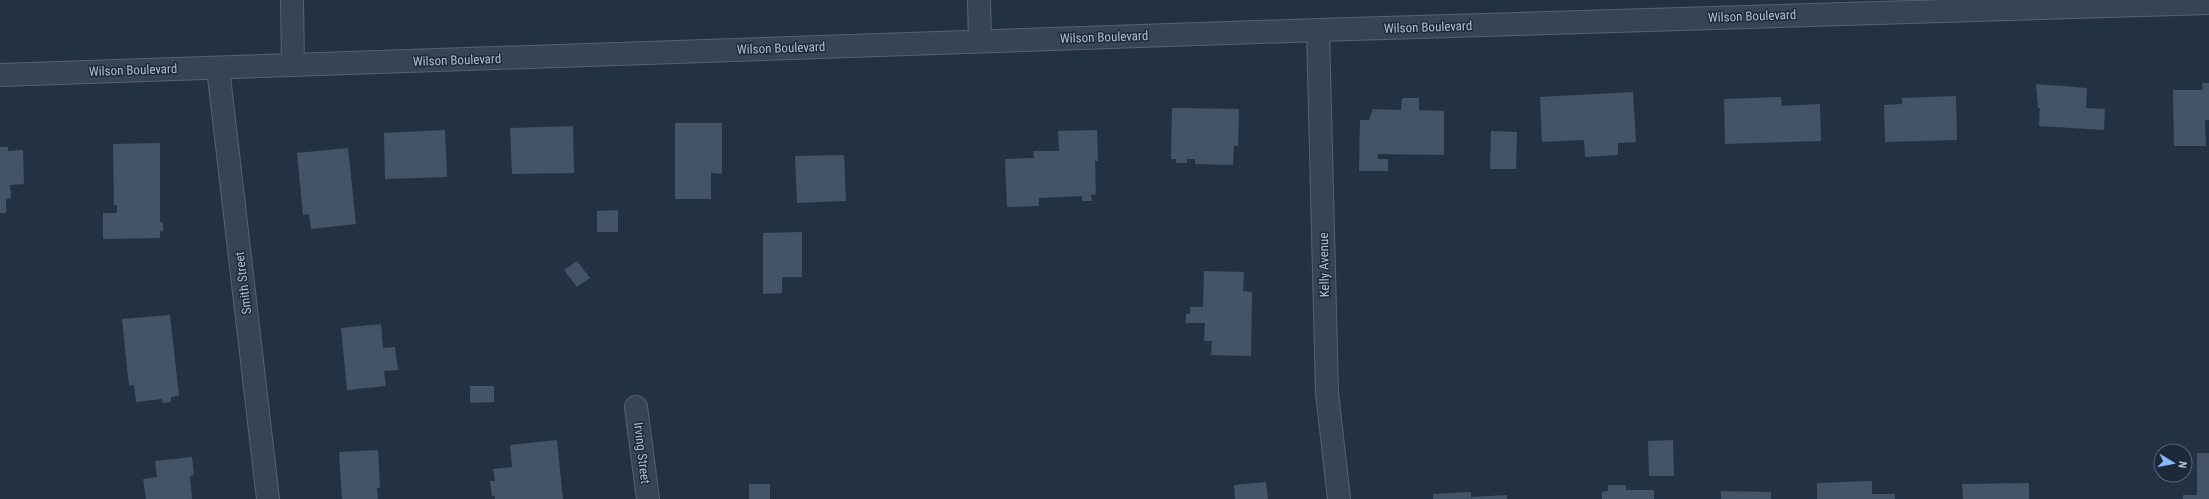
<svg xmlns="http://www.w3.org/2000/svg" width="2209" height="499" viewBox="0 0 2209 499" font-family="'Roboto Condensed',sans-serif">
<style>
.building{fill:#445468}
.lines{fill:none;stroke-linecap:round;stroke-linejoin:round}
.minor-casing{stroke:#566270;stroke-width:24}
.minor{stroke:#384453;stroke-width:22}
.labels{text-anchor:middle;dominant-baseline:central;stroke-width:3;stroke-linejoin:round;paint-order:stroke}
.street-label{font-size:13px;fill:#b5bfcd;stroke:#1d2938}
</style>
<rect width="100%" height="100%" fill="#233243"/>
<g class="building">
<polygon points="2202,83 2209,83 2209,120 2205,120 2206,146 2174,146 2173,90 2203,90"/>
<polygon points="2036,84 2087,88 2086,108 2105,109 2104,130 2039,126 2040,108 2038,108"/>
<polygon points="1633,92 1636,142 1618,143 1618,155 1585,157 1584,140 1542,142 1540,97"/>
<polygon points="1956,96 1957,140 1885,142 1884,105 1902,104 1902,98"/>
<polygon points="1781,97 1782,106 1820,104 1821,141 1725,144 1724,99"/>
<polygon points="1402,98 1419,98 1419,110 1444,111 1444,155 1378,154 1378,159 1388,159 1388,171 1359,171 1360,120 1369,120 1373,109 1401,110"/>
<polygon points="1172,108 1239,109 1238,146 1234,146 1233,165 1195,164 1195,159 1187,159 1187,163 1176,163 1176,159 1171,159"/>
<polygon points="675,123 722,123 722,174 711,173 711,199 675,199"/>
<polygon points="573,126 574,173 512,174 510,128"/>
<polygon points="445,130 447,177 385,179 384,133"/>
<polygon points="1097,130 1098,161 1095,161 1096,194 1091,195 1092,201 1082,201 1082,196 1039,198 1039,206 1007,207 1005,159 1034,158 1033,151 1059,151 1058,131"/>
<polygon points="1491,131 1517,132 1516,169 1490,169"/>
<polygon points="160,143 160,222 163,222 163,232 160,231 160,238 103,239 103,213 117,213 117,205 114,205 113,144"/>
<polygon points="0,147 8,147 8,151 23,150 24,184 10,185 11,198 6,199 6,213 0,213"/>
<polygon points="348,148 356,224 311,229 309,214 303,215 297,153"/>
<polygon points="844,155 846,201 797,203 795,156"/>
<polygon points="618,210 618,232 597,232 597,211"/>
<polygon points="802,232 802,277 782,277 782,293 763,294 763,233"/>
<polygon points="577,261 590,278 577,287 564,270"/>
<polygon points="1204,271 1244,272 1243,291 1252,292 1251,356 1211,355 1212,341 1204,341 1205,323 1186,323 1186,314 1190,314 1190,307 1203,307"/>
<polygon points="170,315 179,396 171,397 171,402 163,403 162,399 136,402 134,385 129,386 122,319"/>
<polygon points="381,324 383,348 395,347 398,370 384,371 386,386 347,390 341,328"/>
<polygon points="470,386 494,386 494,402 470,403"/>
<polygon points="557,440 563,499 495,499 495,496 492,496 490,481 495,481 493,469 512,467 510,445"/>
<polygon points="1673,440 1674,476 1649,476 1648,441"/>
<polygon points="378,450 380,488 377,488 378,499 342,499 339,452"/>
<polygon points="2197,453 2209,453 2209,499 2183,499 2183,495 2197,495"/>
<polygon points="192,457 194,475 190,476 192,499 146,499 143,479 157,477 155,461"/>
<polygon points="1872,481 1872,494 1895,494 1895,499 1817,499 1817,483"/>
<polygon points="1266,482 1268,499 1235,499 1234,485"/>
<polygon points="2029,483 2029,499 1963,499 1962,484"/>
<rect x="749" y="484" width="21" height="15"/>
<polygon points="1608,485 1626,485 1626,490 1654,490 1654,499 1602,499 1602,492 1608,491"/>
<polygon points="1721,491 1771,492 1771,499 1721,499"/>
<polygon points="1471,492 1471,497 1507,495 1507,499 1433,499 1433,494"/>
</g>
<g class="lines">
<defs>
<g id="minor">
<polyline points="292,0 293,65"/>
<polyline points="979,0 980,41"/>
<polyline points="1318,30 1327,393 1339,499"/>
<polyline points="218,68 268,499"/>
<polyline points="0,75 1318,30 2209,3"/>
<polyline points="636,407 648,499"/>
</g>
</defs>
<use href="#minor" class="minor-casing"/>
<use href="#minor" class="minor"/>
</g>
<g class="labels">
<g class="street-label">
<text transform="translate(1752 16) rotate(-2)">Wilson Boulevard</text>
<text transform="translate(1428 27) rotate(-2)">Wilson Boulevard</text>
<text transform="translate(1104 37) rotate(-2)">Wilson Boulevard</text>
<text transform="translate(781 48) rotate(-2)">Wilson Boulevard</text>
<text transform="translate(457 60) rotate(-2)">Wilson Boulevard</text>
<text transform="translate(133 70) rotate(-2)">Wilson Boulevard</text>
<text transform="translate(1324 265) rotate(-91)">Kelly Avenue</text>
<text transform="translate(243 283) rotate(-97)">Smith Street</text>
<text transform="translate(642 453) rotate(83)">Irving Street</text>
</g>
</g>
<g transform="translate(2173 463) rotate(100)"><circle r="19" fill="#1d2938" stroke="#5a6574"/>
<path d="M0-3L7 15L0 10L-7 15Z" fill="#88baff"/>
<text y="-6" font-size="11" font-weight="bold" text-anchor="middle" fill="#b5bfcd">N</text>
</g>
</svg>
